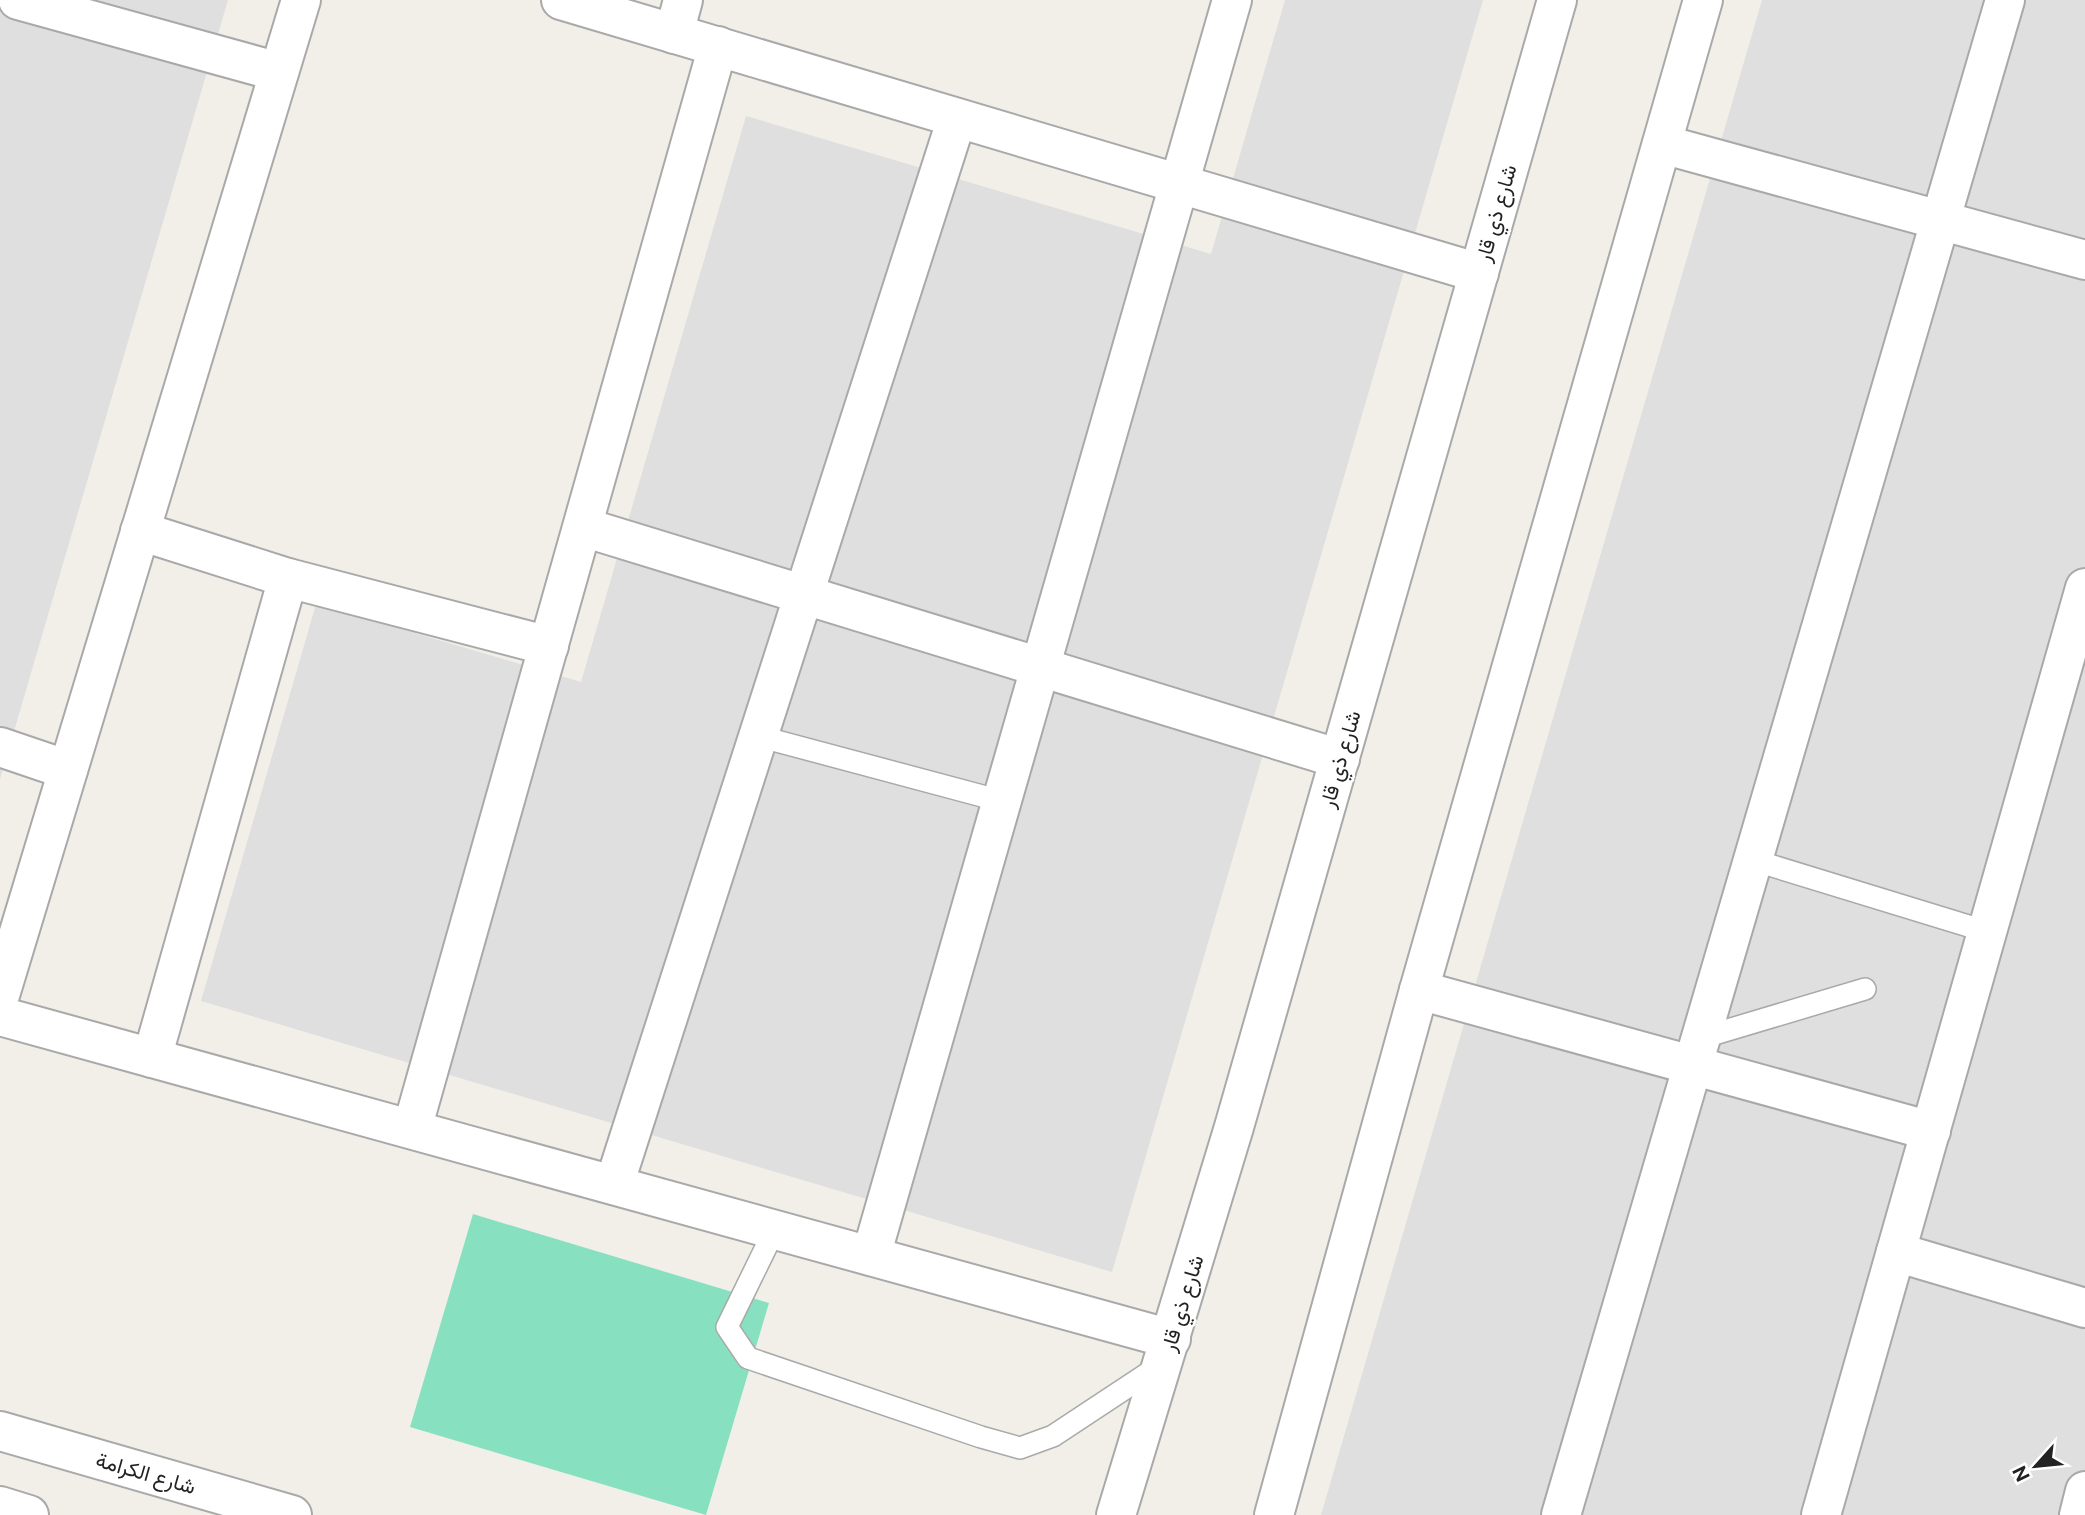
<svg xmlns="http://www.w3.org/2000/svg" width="2085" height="1515" viewBox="0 0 2085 1515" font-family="'Public Sans',Vazirmatn,sans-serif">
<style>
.residential{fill:#e0dfdf}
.pitch{fill:#87e1c1}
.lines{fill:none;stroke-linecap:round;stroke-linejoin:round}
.service-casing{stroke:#a9a9a9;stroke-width:24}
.minor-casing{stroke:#a9a9a9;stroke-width:42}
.tertiary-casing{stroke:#a9a9a9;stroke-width:42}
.service{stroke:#fff;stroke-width:21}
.minor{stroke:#fff;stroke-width:38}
.tertiary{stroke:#fff;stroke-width:38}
.labels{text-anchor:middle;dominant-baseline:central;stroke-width:5;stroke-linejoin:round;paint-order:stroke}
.street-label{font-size:21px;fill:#222;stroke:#fff}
</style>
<rect width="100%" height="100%" fill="#f2efe9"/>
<g class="residential">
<polygon points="0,0 228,0 0,779"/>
<polygon points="1285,0 1483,0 1112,1272 201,1001 316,604 581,682 746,116 1211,254"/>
<polygon points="1762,0 2085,0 2085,1515 1321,1515"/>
</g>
<polygon class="pitch" points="473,1214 769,1303 706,1515 410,1427"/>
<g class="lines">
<defs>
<g id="service">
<polyline points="758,736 1001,801"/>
<polyline points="1753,860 1988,932"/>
<polyline points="1701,1038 1865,989"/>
<polyline points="775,1229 727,1327 748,1358 981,1437 1020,1448 1053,1436 1159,1366"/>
</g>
<g id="minor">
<polyline points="18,0 279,72"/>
<polyline points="561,0 1479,273"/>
<polyline points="674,34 683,0"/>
<polyline points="1662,144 2085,260"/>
<polyline points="583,527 1340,759"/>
<polyline points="140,531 288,578 549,646"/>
<polyline points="0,747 68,770"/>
<polyline points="1419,990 1931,1131"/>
<polyline points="0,995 301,0"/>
<polyline points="0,1016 1171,1339"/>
<polyline points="152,1058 288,578"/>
<polyline points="412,1129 718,46"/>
<polyline points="614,1185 957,118"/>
<polyline points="1896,1252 2085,1308"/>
<polyline points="871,1256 1232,0"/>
<polyline points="1561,1515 2005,0"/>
<polyline points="1821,1515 2085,588"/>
<polyline points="2079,1515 2085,1491"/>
</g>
<g id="tertiary">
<polyline points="0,1431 292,1515"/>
<polyline points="0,1506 29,1515"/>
<polyline points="1116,1515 1234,1127 1557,0"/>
<polyline points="1274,1515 1419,990 1703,0"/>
</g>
</defs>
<use href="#service" class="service-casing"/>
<use href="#minor" class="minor-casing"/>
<use href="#tertiary" class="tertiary-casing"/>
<use href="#service" class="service"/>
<use href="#minor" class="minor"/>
<use href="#tertiary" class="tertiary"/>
</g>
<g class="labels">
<g class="street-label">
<text transform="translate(1496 213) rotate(-74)">شارع ذي قار</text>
<text transform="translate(1340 759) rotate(-74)">شارع ذي قار</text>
<text transform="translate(1182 1303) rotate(-73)">شارع ذي قار</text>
<text transform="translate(146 1473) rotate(16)">شارع الكرامة</text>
</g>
</g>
<g transform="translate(2036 1466) rotate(243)" stroke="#ffffff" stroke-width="5" paint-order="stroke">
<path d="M0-5L12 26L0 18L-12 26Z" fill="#222222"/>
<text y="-10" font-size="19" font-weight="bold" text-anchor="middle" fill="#222222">N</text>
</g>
</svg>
